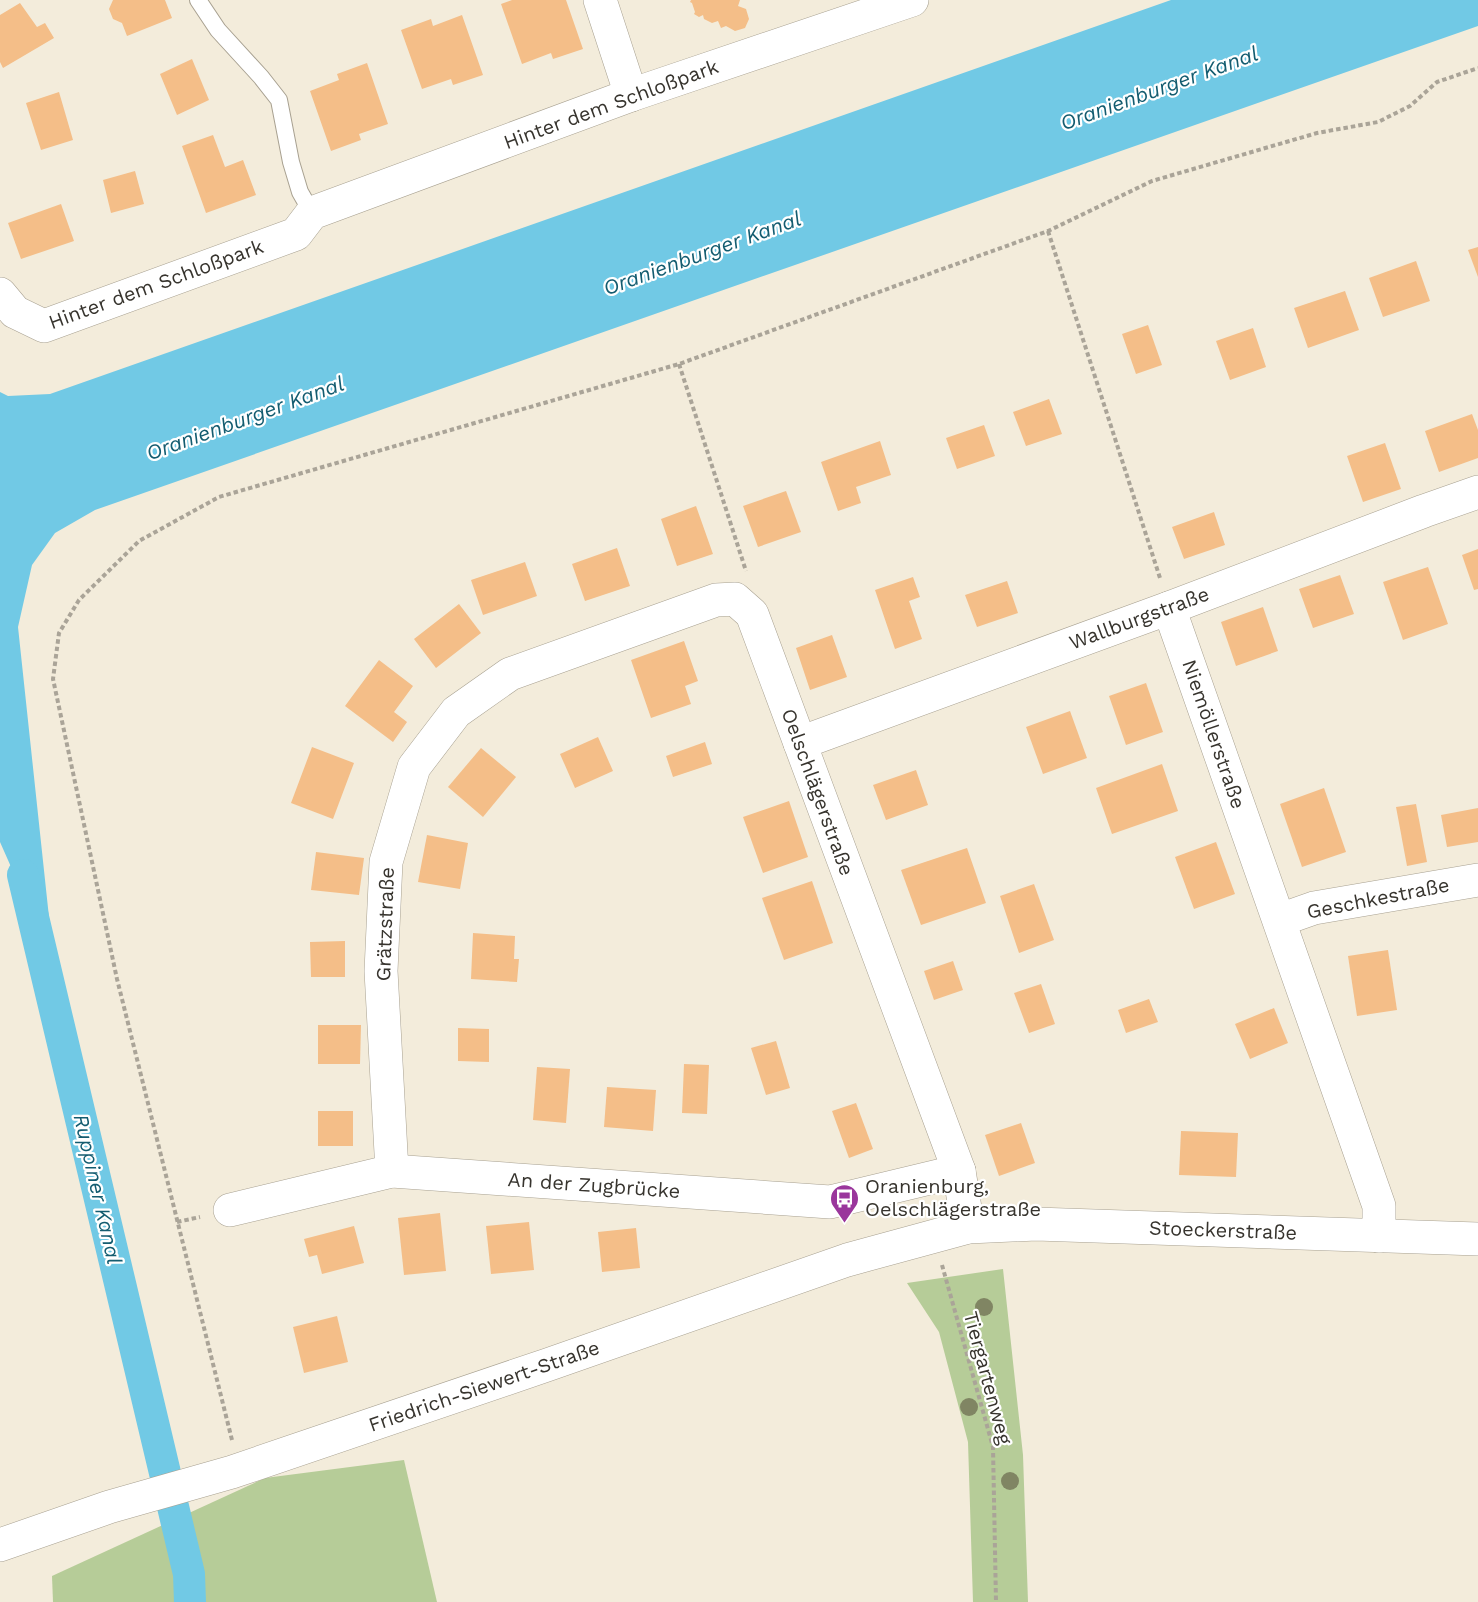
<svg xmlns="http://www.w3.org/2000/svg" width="1478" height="1602" viewBox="0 0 1478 1602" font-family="'Work Sans',sans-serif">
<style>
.green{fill:#b6cc98}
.water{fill:#71c9e5}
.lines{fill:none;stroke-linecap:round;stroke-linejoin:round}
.canal{stroke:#71c9e5;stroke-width:32}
.building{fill:#f4be88}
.service-casing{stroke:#a8a191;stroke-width:18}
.minor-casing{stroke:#a8a191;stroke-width:34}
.path{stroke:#aaa498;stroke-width:4;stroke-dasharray:4.5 3;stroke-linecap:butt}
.service{stroke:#fff;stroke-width:16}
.minor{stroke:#fff;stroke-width:33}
.tree{fill:#808563}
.labels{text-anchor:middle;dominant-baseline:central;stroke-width:4.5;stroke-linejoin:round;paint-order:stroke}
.street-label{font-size:20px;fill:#37342e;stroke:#fff}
.poi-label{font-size:20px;fill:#37342e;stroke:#fff;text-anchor:start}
.water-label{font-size:21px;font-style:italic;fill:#135c70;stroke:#fff}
</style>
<rect width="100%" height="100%" fill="#f3ecdb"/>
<g class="green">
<polygon points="1003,1269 1023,1455 1028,1602 973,1602 968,1442 939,1332 907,1283"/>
<polygon points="404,1460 437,1602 53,1602 52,1576 265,1478"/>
</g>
<polygon class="water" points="1171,0 1478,0 1478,26 95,510 55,533 32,565 18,627 54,964 0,842 0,392 8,396 50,394"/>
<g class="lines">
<polyline class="canal" points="23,875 189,1574 190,1602"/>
</g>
<g class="building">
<polygon points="113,0 165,0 172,18 127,36 122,23 113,19 109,9"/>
<polygon points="512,0 566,0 583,49 553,59 551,53 522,64 501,4"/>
<polygon points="691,0 740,0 738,6 746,9 749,19 745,28 735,31 726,26 721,28 718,21 712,23 704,19 703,15 699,17 694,14 695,12 692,3 690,2"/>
<polygon points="20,3 37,27 45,23 54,38 3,68 0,62 0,15"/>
<polygon points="462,15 483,75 453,85 451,79 422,89 401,30 431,19 433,26"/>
<polygon points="192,59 209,100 177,115 160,74"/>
<polygon points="367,63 388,124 359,134 361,140 331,151 310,91 339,80 337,74"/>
<polygon points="59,92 73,140 41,150 26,103"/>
<polygon points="213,135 225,167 243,160 256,195 206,213 182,146"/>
<polygon points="135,171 144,204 111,213 103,180"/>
<polygon points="61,204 74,241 21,259 8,223"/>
<polygon points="1478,247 1478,277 1468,250"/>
<polygon points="1416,261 1430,301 1383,317 1369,278"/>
<polygon points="1345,291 1359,330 1308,348 1294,308"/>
<polygon points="1148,325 1162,365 1136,374 1122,334"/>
<polygon points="1253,328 1266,367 1230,380 1216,341"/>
<polygon points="1049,399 1062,434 1026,446 1013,412"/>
<polygon points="1472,414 1478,430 1478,458 1439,472 1425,431"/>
<polygon points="984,425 995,456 957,469 946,438"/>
<polygon points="880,441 891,475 856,487 861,503 838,511 821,462"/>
<polygon points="1385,443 1401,489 1363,502 1347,456"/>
<polygon points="786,491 801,532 758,547 743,506"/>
<polygon points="696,506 713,554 677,566 661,519"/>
<polygon points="1214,512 1225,545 1184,559 1172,527"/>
<polygon points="617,548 630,586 585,601 572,564"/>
<polygon points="1478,549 1478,589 1474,590 1462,555"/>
<polygon points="525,562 537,596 483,615 471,580"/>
<polygon points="1428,567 1448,624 1403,640 1383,582"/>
<polygon points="1340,575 1354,614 1313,628 1299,589"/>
<polygon points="913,577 920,597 909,601 922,639 895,649 875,590"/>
<polygon points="1007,581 1018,613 977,627 965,595"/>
<polygon points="459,604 481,633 436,668 414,639"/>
<polygon points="1263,607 1278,651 1236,666 1221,622"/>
<polygon points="832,635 847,677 810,690 796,648"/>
<polygon points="684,641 698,681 685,686 691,704 651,718 631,660"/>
<polygon points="379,660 413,686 394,712 407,722 393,742 345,706"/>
<polygon points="1146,683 1163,732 1126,745 1109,696"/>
<polygon points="1070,711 1087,758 1043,774 1026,727"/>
<polygon points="598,737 613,771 575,788 560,754"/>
<polygon points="705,742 712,764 673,777 666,756"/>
<polygon points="312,747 354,763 333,819 291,803"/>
<polygon points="481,748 516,777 483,817 448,787"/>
<polygon points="1162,764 1178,811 1112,834 1096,788"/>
<polygon points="916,770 928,805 886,820 873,785"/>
<polygon points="1324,788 1346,852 1302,867 1280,804"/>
<polygon points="789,801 808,857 763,873 743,817"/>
<polygon points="1416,804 1427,862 1407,866 1396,807"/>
<polygon points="1478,808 1478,842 1447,847 1441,815"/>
<polygon points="427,835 468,843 460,889 418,882"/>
<polygon points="1216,842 1235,894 1194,909 1175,857"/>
<polygon points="967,848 986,903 921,925 901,870"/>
<polygon points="316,852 364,858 359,895 311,890"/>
<polygon points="812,881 833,943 784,960 762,898"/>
<polygon points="1034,884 1054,940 1019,953 1000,896"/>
<polygon points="473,933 515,936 514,959 519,959 517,982 471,979"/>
<polygon points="345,941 345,977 311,977 310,942"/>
<polygon points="1388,950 1397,1010 1357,1016 1348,956"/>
<polygon points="953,961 963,990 934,1000 924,971"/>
<polygon points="1041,984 1055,1024 1029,1033 1014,993"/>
<polygon points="1149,999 1158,1022 1126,1033 1118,1010"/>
<polygon points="1274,1008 1288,1043 1250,1059 1235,1024"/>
<polygon points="318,1025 361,1025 360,1064 318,1064"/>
<polygon points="458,1028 489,1029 489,1062 458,1061"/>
<polygon points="776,1041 790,1088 766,1095 751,1048"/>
<polygon points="684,1064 709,1065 707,1114 682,1113"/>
<polygon points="537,1067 570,1069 566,1123 533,1120"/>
<polygon points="607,1087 656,1090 653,1131 604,1127"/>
<polygon points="856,1103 873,1149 849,1158 832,1111"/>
<rect x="318" y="1111" width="35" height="35"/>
<polygon points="1021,1123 1035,1163 999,1176 985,1135"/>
<polygon points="1181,1131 1238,1133 1236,1177 1179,1175"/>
<polygon points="440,1213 446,1271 404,1275 398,1218"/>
<polygon points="529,1222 534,1270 491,1274 486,1226"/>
<polygon points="354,1226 364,1263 322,1274 317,1255 309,1257 304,1239"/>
<polygon points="636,1228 640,1268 602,1272 598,1232"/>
<polygon points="337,1316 348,1362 304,1373 293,1327"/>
</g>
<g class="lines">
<defs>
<polyline id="service" points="198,0 218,30 261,77 279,100 291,162 300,192 312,213"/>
<g id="minor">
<polyline points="600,0 631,95"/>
<polyline points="0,294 15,312 44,326 296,234 312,213 631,95 912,0"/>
<polyline points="1169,608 1379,1206 1379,1236"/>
<polyline points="800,743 1169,608 1424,511 1478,492"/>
<polyline points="1280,920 1314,908 1478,880"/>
<polyline points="392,1171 381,971 386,862 414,767 456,712 510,674 716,600 735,599 752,614 959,1171 968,1227"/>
<polyline points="230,1210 392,1171 830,1202 959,1171"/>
<polyline points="0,1545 109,1507 232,1472 547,1365 847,1260 968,1227 1036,1224 1478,1239"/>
</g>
</defs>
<use href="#service" class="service-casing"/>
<use href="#minor" class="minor-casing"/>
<g class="path">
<polyline points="1048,231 1160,578"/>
<polyline points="679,364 746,571"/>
<polyline points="177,1222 200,1217"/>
<polyline points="942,1265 993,1447 996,1602"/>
<polyline points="232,1440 117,979 53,679 59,633 79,600 139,541 219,497 679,364 1048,231 1152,181 1317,133 1378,122 1410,106 1437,82 1478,68"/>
</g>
<use href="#service" class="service"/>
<use href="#minor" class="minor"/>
</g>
<g class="tree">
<circle cx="984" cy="1307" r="9"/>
<circle cx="969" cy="1407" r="9"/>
<circle cx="1010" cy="1481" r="9"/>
</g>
<defs>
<symbol id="bus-pin" viewBox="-11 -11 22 30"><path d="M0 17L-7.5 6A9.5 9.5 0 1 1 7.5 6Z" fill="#9a369c" stroke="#fff"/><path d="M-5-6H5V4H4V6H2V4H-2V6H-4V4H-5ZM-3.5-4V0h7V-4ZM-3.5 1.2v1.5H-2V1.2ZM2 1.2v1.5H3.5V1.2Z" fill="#fff"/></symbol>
</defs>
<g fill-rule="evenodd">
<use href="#bus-pin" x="828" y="1182" width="33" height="45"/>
</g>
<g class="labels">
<g class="street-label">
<text transform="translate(611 104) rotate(-20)">Hinter dem Schloßpark</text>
<text transform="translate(156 284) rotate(-20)">Hinter dem Schloßpark</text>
<text transform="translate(1139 618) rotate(-20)">Wallburgstraße</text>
<text transform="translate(1214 734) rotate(71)">Niemöllerstraße</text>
<text transform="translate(818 792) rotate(70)">Oelschlägerstraße</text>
<text transform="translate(1378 898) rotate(-11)">Geschkestraße</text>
<text transform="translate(385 924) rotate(-88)">Grätzstraße</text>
<text transform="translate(594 1185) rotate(4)">An der Zugbrücke</text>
<text transform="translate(1223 1230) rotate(2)">Stoeckerstraße</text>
<text transform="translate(988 1378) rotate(75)">Tiergartenweg</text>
<text transform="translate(484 1386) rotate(-19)">Friedrich-Siewert-Straße</text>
</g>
<g class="poi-label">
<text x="865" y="1186">Oranienburg,<tspan x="865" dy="23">Oelschlägerstraße</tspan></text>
</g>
<g class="water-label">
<text transform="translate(1159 88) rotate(-20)">Oranienburger Kanal</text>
<text transform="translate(702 253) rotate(-20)">Oranienburger Kanal</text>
<text transform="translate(245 418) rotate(-20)">Oranienburger Kanal</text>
<text transform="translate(98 1189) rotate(77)">Ruppiner Kanal</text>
</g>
</g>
</svg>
